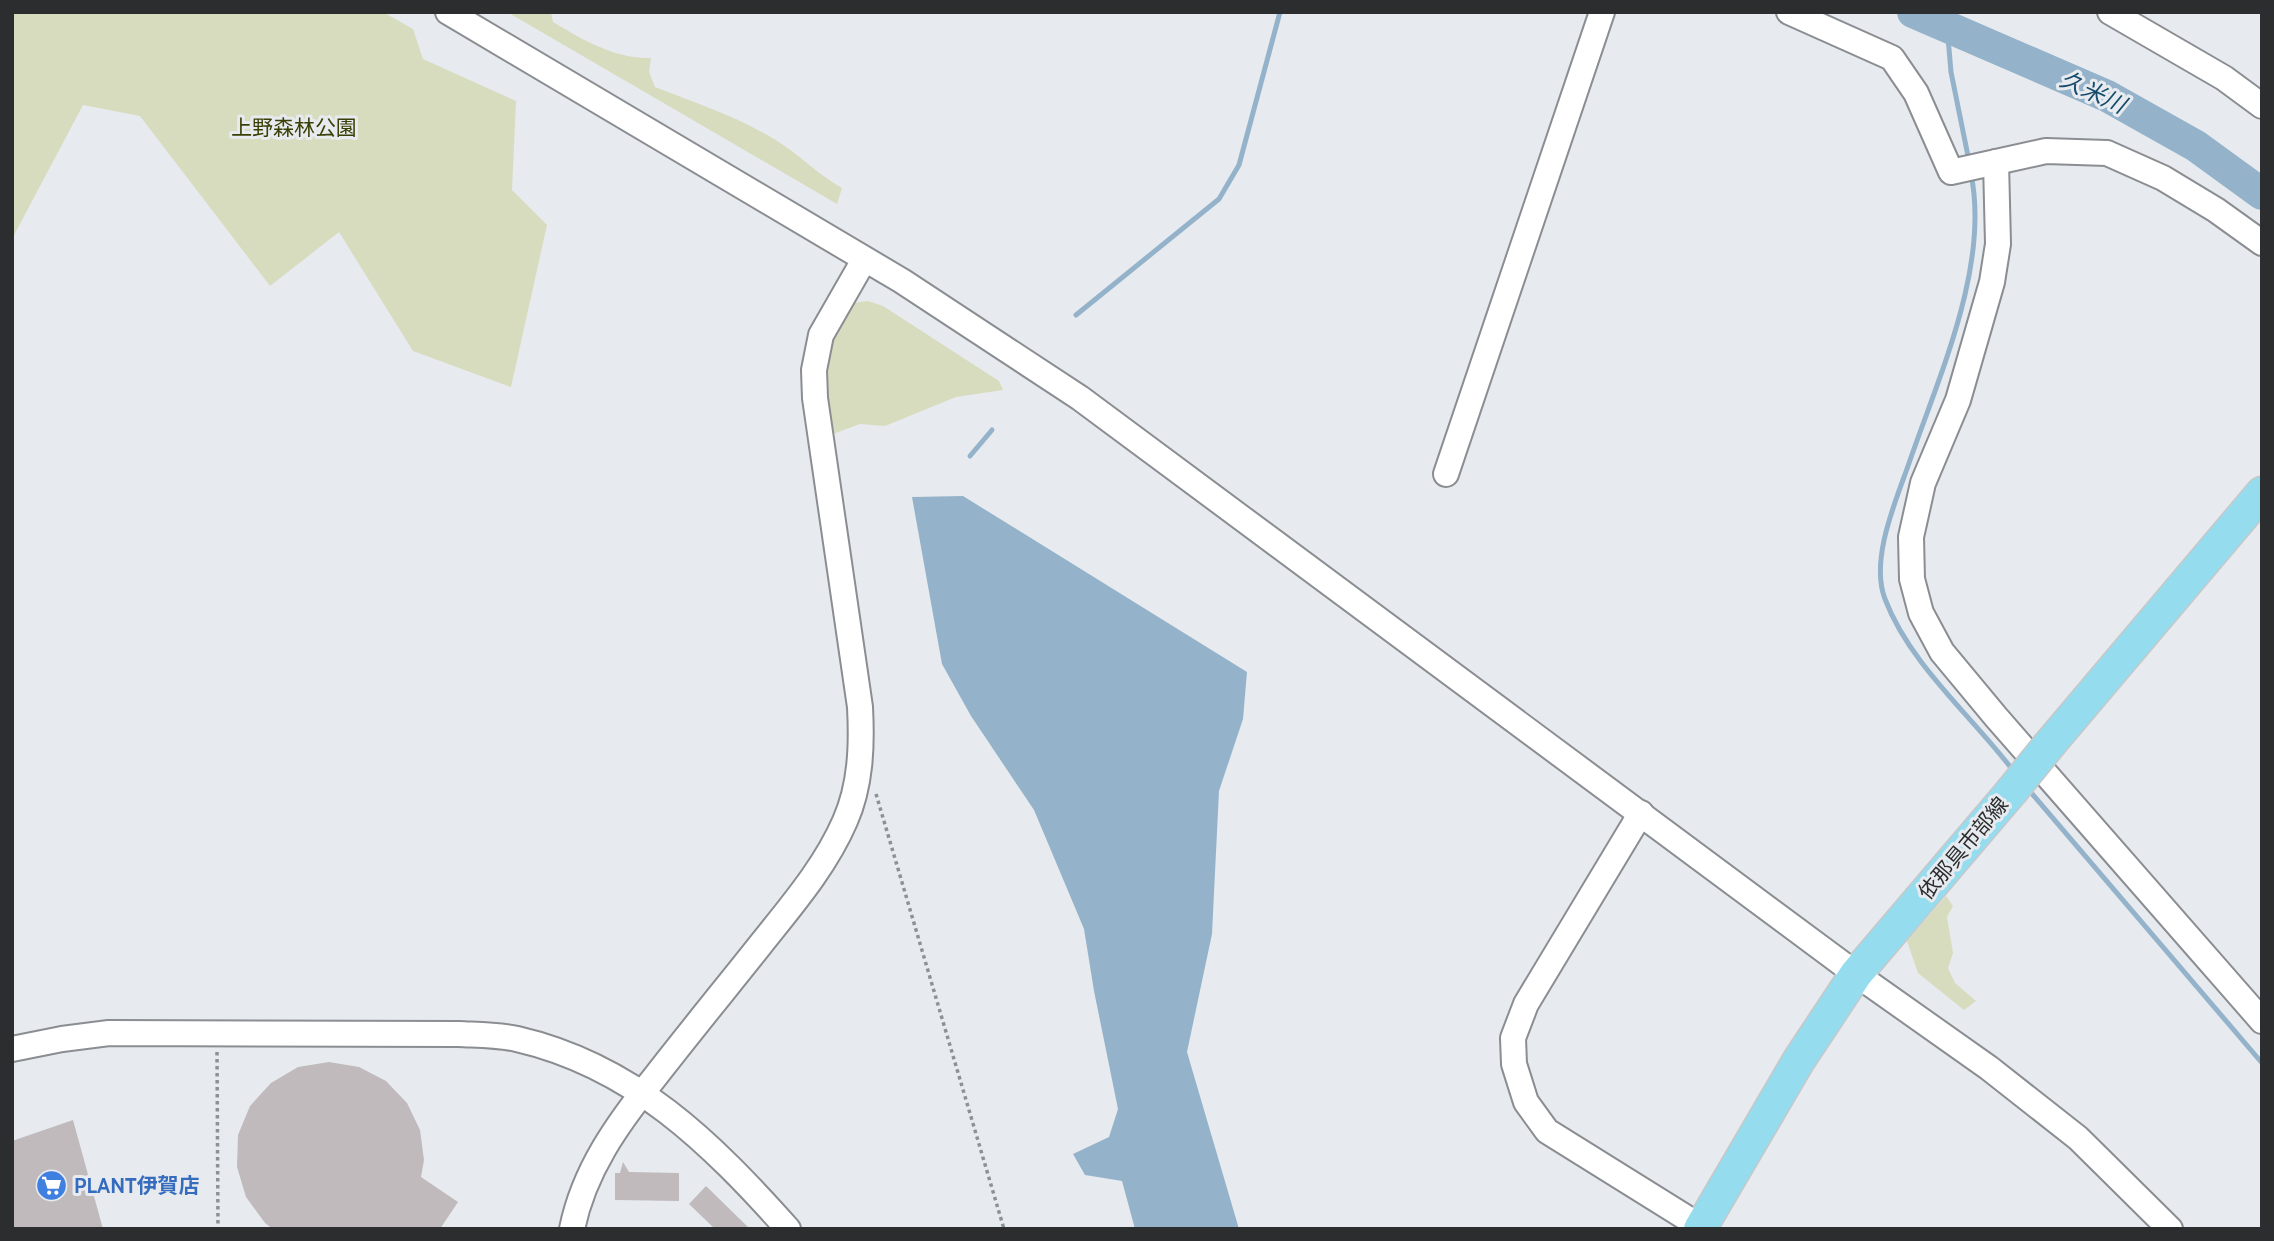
<svg xmlns="http://www.w3.org/2000/svg" width="2274" height="1241" viewBox="0 0 2274 1241" font-family="Cabin,'Noto Sans JP',sans-serif">
<style>
.green{fill:#d7dcbf}
.water{fill:#94b3ca}
.lines{fill:none;stroke-linecap:round;stroke-linejoin:round}
.stream{stroke:#94b3ca;stroke-width:5}
.river{stroke:#94b3ca;stroke-width:32}
.building{fill:#c0babc}
.minor-casing{stroke:#8a8d91;stroke-width:28}
.major-casing{stroke:#c8c8c9;stroke-width:35}
.path{stroke:#8d9193;stroke-width:3.5;stroke-dasharray:3.5 3.5;stroke-linecap:butt}
.minor{stroke:#fff;stroke-width:24}
.major{stroke:#94dcee;stroke-width:32}
.major-bridge-casing{stroke:#c8c8c9;stroke-width:35;stroke-linecap:butt}
.major-bridge{stroke:#94dcee;stroke-width:32}
.labels{text-anchor:middle;dominant-baseline:central;stroke-width:6;stroke-linejoin:round;paint-order:stroke}
.park-label{font-size:21px;fill:#3a4005;stroke:#e7ebef}
.street-label{font-size:21px;fill:#2b2d2e;stroke:#e7ebef}
.shop-label{font-size:21px;font-weight:bold;fill:#366cbe;stroke:#e7ebef;text-anchor:start}
.water-label{font-size:23px;font-style:italic;fill:#154b6b;stroke:#e7ebef}
</style>
<rect width="100%" height="100%" fill="#e7ebef"/>
<g class="green">
<polygon points="12,12 383,12 413,29 423,59 516,101 512,190 547,225 511,387 413,351 339,232 270,286 140,116 83,105 12,239"/>
<path d="M507,12H551L553,22C583,40 615,59 651,58L649,72L655,87C700,105 749,120 789,149C807,162 822,177 842,188L837,204Z"/>
<polygon points="868,301 883,306 999,381 1003,390 956,397 885,426 860,424 830,435 825,371 836,333 853,303"/>
<polygon points="1946,896 1953,906 1947,917 1953,953 1948,968 1955,983 1976,1001 1964,1010 1918,973 1907,941"/>
</g>
<polygon class="water" points="963,496 1247,672 1243,719 1219,791 1212,934 1187,1052 1239,1229 1135,1229 1122,1181 1085,1175 1073,1154 1109,1137 1118,1109 1094,991 1084,929 1034,810 971,716 942,664 912,497"/>
<g class="lines">
<g class="stream">
<polyline points="1947,26 1951,72 1969,161"/>
<path d="M1971,174C1990,267 1938,378 1908,466C1895,503 1870,560 1885,599C1910,665 1973,717 2015,773"/>
<polyline points="1076,315 1219,199 1239,165 1280,12"/>
<polyline points="970,456 992,430"/>
<polyline points="2028,789 2262,1063"/>
</g>
<polyline class="river" points="1913,12 2107,96 2196,146 2262,194"/>
</g>
<g class="building">
<polygon points="329,1062 359,1067 386,1081 407,1103 420,1130 424,1160 421,1177 458,1202 440,1229 273,1229 265,1223 246,1197 237,1167 238,1135 250,1106 271,1083 298,1067"/>
<polygon points="73,1120 103,1229 12,1229 12,1141"/>
<polygon points="623,1162 629,1172 679,1173 679,1201 615,1200 615,1173 620,1173"/>
<polygon points="706,1186 750,1229 715,1229 689,1204"/>
</g>
<g class="lines">
<defs>
<g id="minor">
<polyline points="448,12 902,281 1080,398 1856,974 1989,1068 2078,1138 2170,1229"/>
<polyline points="1789,12 1892,58 1916,93 1951,172 2046,151 2107,153 2163,178 2216,210 2262,243"/>
<polyline points="2110,12 2224,78 2262,106"/>
<polyline points="1996,162 1998,244 1992,282 1958,400 1923,483 1911,537 1912,579 1921,613 1942,652 1996,717 2262,1021"/>
<polyline points="1446,474 1602,12"/>
<polyline points="1641,813 1526,1004 1513,1038 1514,1064 1526,1102 1547,1131 1701,1227"/>
<path d="M12,1049L62,1039L109,1033L459,1034C478,1035 499,1035 517,1039C634,1066 711,1143 788,1229"/>
<path d="M572,1229C584,1170 618,1123 655,1077C690,1032 726,988 761,944C792,905 825,867 845,821C861,785 862,745 860,707L815,398L814,370L821,335L864,260"/>
</g>
<g id="major">
<polyline points="2049,745 2262,493"/>
<polyline points="1700,1229 1799,1060 1856,974 2011,792"/>
</g>
</defs>
<use href="#minor" class="minor-casing"/>
<use href="#major" class="major-casing"/>
<g class="path">
<polyline points="876,794 1004,1229"/>
<polyline points="217,1052 218,1229"/>
</g>
<use href="#minor" class="minor"/>
<use href="#major" class="major"/>
<defs>
<polyline id="major-bridge" points="2011,792 2049,745"/>
</defs>
<use href="#major-bridge" class="major-bridge-casing"/>
<use href="#major-bridge" class="major-bridge"/>
</g>
<defs>
<symbol id="supermarket-disc" viewBox="-11 -11 22 22"><circle r="9.5" fill="#3f7fe0" stroke="#e7ebef"/><path d="M-6-5.5h2.5l.6 2H6L4.5 2H-2.5L-4.4-4H-6ZM-1.5 3.2a1.3 1.3 0 1 0 .1 0ZM3 3.2a1.3 1.3 0 1 0 .1 0Z" fill="#fff"/></symbol>
</defs>
<g fill-rule="evenodd">
<use href="#supermarket-disc" x="34" y="1168" width="35" height="35"/>
</g>
<g class="labels">
<g class="park-label">
<text x="294" y="127">上野森林公園</text>
</g>
<g class="street-label">
<text transform="translate(1963 848) rotate(-50)">依那具市部線</text>
</g>
<g class="shop-label">
<text x="74" y="1185">PLANT伊賀店</text>
</g>
<g class="water-label">
<text transform="translate(2093 92) rotate(25)">久米川</text>
</g>
</g>
<rect width="2274" height="1241" fill="none" stroke="#2b2d2e" stroke-width="28"/>
</svg>
